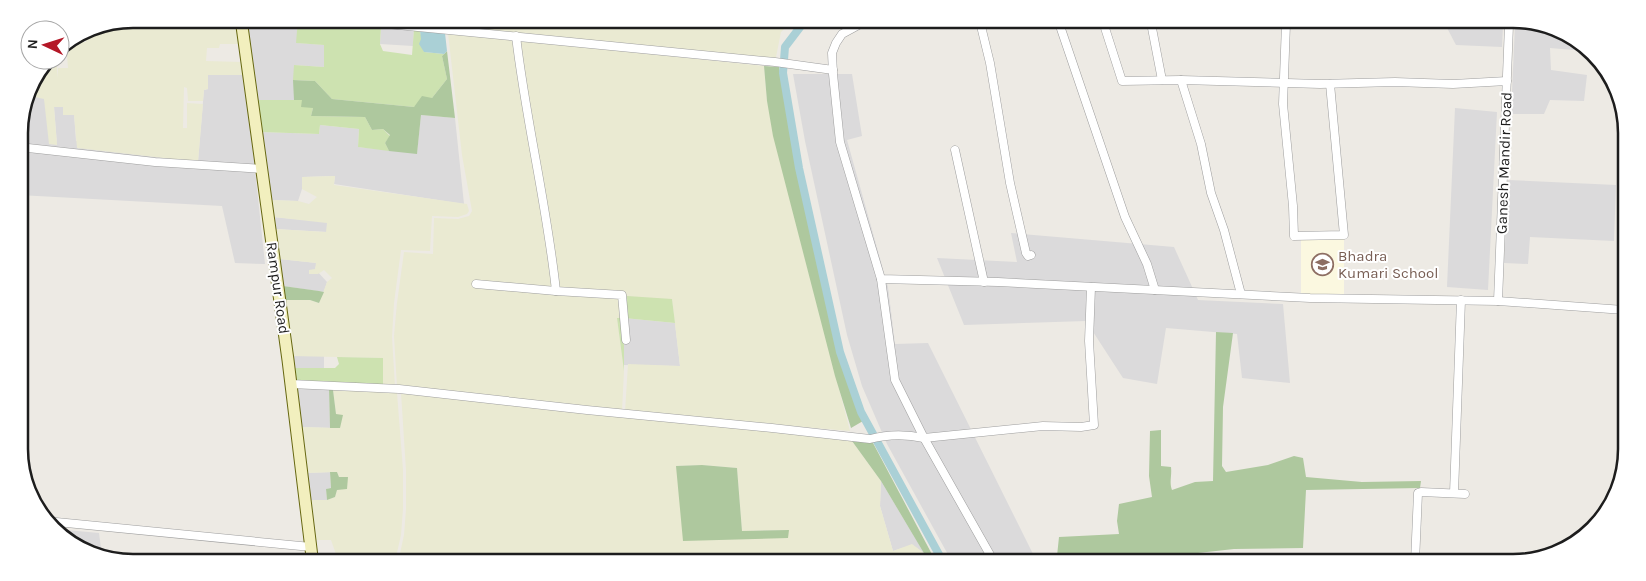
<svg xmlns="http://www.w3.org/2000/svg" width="1646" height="581" viewBox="0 0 1646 581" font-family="Karla,sans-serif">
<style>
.residential{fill:#dbdadb}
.education{fill:#fbf8e0}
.farmland{fill:#eaead2;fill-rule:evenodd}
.grass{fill:#cde2b0}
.forest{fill:#aec89e}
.water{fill:#aad0d6}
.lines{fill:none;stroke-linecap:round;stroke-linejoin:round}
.stream{stroke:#aad0d6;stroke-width:2}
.canal{stroke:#aad0d6;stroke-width:8}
.street-casing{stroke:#9e9e9e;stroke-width:9}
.secondary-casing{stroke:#676811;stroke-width:13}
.street{stroke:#fff;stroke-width:8}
.secondary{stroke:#f2efbe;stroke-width:11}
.labels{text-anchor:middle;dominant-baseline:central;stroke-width:4;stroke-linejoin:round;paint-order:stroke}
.street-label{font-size:15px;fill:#1d1d1d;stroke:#fff}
.education-label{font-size:15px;fill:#785e54;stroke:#fff;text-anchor:start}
.rim{fill:none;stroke:#1d1d1d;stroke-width:2.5}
</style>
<rect width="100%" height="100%" fill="#edeae4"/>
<g class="residential">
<polygon points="182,19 236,19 237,25 183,23"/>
<polygon points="244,19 297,19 297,43 325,45 324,67 294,65 294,100 256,100"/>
<polygon points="1445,24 1503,25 1502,47 1456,45"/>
<polygon points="1515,25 1550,25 1575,41 1574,50 1550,48 1551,70 1587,75 1584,101 1550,100 1544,114 1511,114"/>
<polygon points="381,27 414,29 413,46 380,44"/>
<polygon points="793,74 852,74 862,136 847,140 888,287 895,344 928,343 1036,560 951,560 887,444 862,386 847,335 805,141"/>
<polygon points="207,75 245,75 265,264 235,263 222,206 19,195 19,125 25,104 31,103 35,97 44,98 57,144 54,107 63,107 74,114 76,141 198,161 204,90 208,89"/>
<polygon points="1455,108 1497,112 1488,290 1447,287"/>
<polygon points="421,115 455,118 464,204 334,184 335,176 302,177 302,189 298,201 271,200 260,132 319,134 320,125 359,129 358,147 417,153"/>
<polygon points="1508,180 1616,185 1614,241 1530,237 1528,264 1504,263"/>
<polygon points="273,217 327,222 327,232 275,229"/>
<polygon points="1011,233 1174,247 1198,300 1283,304 1290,383 1242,378 1237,334 1166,328 1157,384 1123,378 1086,321 964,325 937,258 1017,262"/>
<polygon points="279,259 317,263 315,269 327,282 324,292 283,286"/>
<polygon points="624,318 675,323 680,366 624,365"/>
<polygon points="291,356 324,356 324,369 293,368"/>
<polygon points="294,387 329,389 330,428 300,427"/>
<polygon points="330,472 331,488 326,489 327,500 310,500 306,473"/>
<polygon points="881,481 924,553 912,545 893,551 880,506"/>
<polygon points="55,529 99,533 102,556 96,556"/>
</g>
<rect class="education" x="1301" y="235" width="43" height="60"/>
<g class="farmland">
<polygon points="126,20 237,25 239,44 220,44 219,48 207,48 206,61 242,62 245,75 208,75 208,89 204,90 203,101 188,101 187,88 184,87 183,128 187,128 187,103 203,104 198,162 77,148 74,115 63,115 63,107 54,107 57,145 49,144 44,99 35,97 33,79 48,60 56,60 58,78 58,68 68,68 67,56 60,55 60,46 66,42 86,42 86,30 89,27"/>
<polygon points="369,20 791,22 781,32 775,62"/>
<polygon points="448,33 764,66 767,101 792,208 850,431 625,412 628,364 680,366 672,299 624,318 617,318 624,371 622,411 397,387 394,336 397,303 404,252 433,254 434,218 458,219 469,216 472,211 462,155"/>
<polygon points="335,176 334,185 467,204 469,211 467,214 458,217 432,216 430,251 401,250 394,303 392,337 395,387 383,386 383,358 291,356 285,300 310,300 319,303 327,282 332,278 324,270 318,274 309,274 309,270 315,269 316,263 279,259 275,229 326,232 327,223 273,217 271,200 298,201 309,204 317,197 302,189 302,177"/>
<polygon points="333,390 397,393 403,470 403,509 401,535 396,557 337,557 331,540 314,540 310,500 327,500 335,497 337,490 347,477 339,477 337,472 306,473 300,427 340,428 336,414"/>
<path d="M401,393L771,430L852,441L881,481L880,506L893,551L912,544L924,553L928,560L399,558L404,535L406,509V470ZM702,465L737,468L742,531L788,530V537L743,538L676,466Z"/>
</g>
<g class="grass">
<polygon points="298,19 319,20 381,27 380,44 383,51 412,55 414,29 420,30 424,52 444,54 442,56 447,79 432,98 414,107 332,99 315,81 293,80 294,65 324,67 324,45 296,43"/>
<polygon points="256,100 303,100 313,108 311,116 365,117 372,130 383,129 390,136 385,143 389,151 358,147 359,129 320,125 319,134 260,132"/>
<polygon points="20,279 25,348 29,486 21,471"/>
<polygon points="627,296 672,299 675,323 624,318 624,371 617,318 624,318"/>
<polygon points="337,357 383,358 383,386 294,382 293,368 335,368 339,364"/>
</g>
<g class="forest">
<polygon points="447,51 455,118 421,115 417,154 389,151 385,143 390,135 383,129 372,130 365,117 311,116 313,108 301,107 302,100 294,100 293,80 315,81 332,99 414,107 422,96 432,98 447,79 442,56"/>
<polygon points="764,66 779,67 796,168 837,352 858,412 863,421 851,428 835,376 773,136 767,101"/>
<polygon points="283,286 319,291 324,292 319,303 310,300 285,300"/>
<path d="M1216,332L1233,333L1223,407L1222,466L1226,472L1268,465L1294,456L1303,458L1306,477L1362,482L1421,481L1420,488L1306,490L1303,548L1234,549L1135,560H1053L1057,556L1059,537L1119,534L1117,521L1119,504L1152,497L1149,476L1150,431L1161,430V466L1171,467C1172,476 1169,482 1172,490L1195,482L1213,481Z"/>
<polygon points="329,389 333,390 336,414 343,415 340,428 330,428"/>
<polygon points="852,441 873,443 935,560 928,560 881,481"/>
<polygon points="702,465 737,468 742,531 789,530 788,538 683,541 676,466"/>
<polygon points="330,472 337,472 339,477 348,477 347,489 337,490 335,497 327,500 326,489 331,488"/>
</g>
<polygon class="water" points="420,30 445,33 447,51 444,54 424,52 419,44 421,39"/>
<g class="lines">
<g class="stream">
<polyline points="20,320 21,329"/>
<polyline points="21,344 26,480"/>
</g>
<polyline class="canal" points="804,22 785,47 783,73 799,168 840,352 861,412 942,560"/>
<defs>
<g id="street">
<polyline points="346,20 775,62 833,70"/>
<polyline points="864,22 842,34 836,43 832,53 833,74 840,142 881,279 998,282 1310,298 1498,301 1624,310"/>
<polyline points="980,22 990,63 1010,183 1026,253 1028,256 1031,255"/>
<polyline points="1059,23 1125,217 1147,264 1155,290"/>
<polyline points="1105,23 1105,28 1122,81 1181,80 1320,84 1395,82 1453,84 1507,81"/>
<polyline points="1151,23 1162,80"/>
<polyline points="1286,24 1283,104 1293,206 1294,236 1344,235 1330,84"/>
<path d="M516,36C526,122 547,205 556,291L622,295L626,340"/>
<polyline points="1181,80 1201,144 1211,193 1224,230 1241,294"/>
<polyline points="19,147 155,162 262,169"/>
<polyline points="955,150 984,282"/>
<polyline points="881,279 895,380 924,438 993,560"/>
<polyline points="476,284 556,291"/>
<polyline points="1498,301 1509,25"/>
<path d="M291,384L399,389L587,410L772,428L870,439C889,434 905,434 924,438L1043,426L1081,427L1094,425L1089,341L1091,287"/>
<polyline points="1454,493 1461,300"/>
<polyline points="46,521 311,547"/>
<polyline points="1415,562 1418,493 1421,492 1465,494"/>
</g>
<polyline id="secondary" points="241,19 288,360 312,557"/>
</defs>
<use href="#street" class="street-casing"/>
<use href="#secondary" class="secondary-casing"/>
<use href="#street" class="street"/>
<use href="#secondary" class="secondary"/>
</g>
<defs>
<symbol id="school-ring" viewBox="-11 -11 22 22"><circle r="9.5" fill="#fff" stroke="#8d6e63" stroke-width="1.5"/><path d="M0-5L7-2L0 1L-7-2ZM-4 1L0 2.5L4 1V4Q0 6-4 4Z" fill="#8d6e63"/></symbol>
</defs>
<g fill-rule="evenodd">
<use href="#school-ring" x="1310" y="252" width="25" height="25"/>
</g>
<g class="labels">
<g class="street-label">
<text transform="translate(1504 163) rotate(-88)">Ganesh Mandir Road</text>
<text transform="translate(278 288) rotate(82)">Rampur Road</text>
</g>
<g class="education-label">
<text x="1338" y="256">Bhadra<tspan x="1338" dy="17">Kumari School</tspan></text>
</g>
</g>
<path d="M0 0H1646V581H0ZM133 28H1513A105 105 0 0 1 1618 133V449A105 105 0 0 1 1513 554H133A105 105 0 0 1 28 449V133A105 105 0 0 1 133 28Z" fill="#fff" fill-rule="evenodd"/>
<path class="rim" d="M133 28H1513A105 105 0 0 1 1618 133V449A105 105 0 0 1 1513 554H133A105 105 0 0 1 28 449V133A105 105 0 0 1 133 28Z"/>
<g transform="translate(45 45) rotate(274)"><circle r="24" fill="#ffffff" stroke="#a5a5a5"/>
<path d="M0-4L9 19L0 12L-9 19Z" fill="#b41726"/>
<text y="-8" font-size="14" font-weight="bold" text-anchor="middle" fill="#1d1d1d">N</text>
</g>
</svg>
